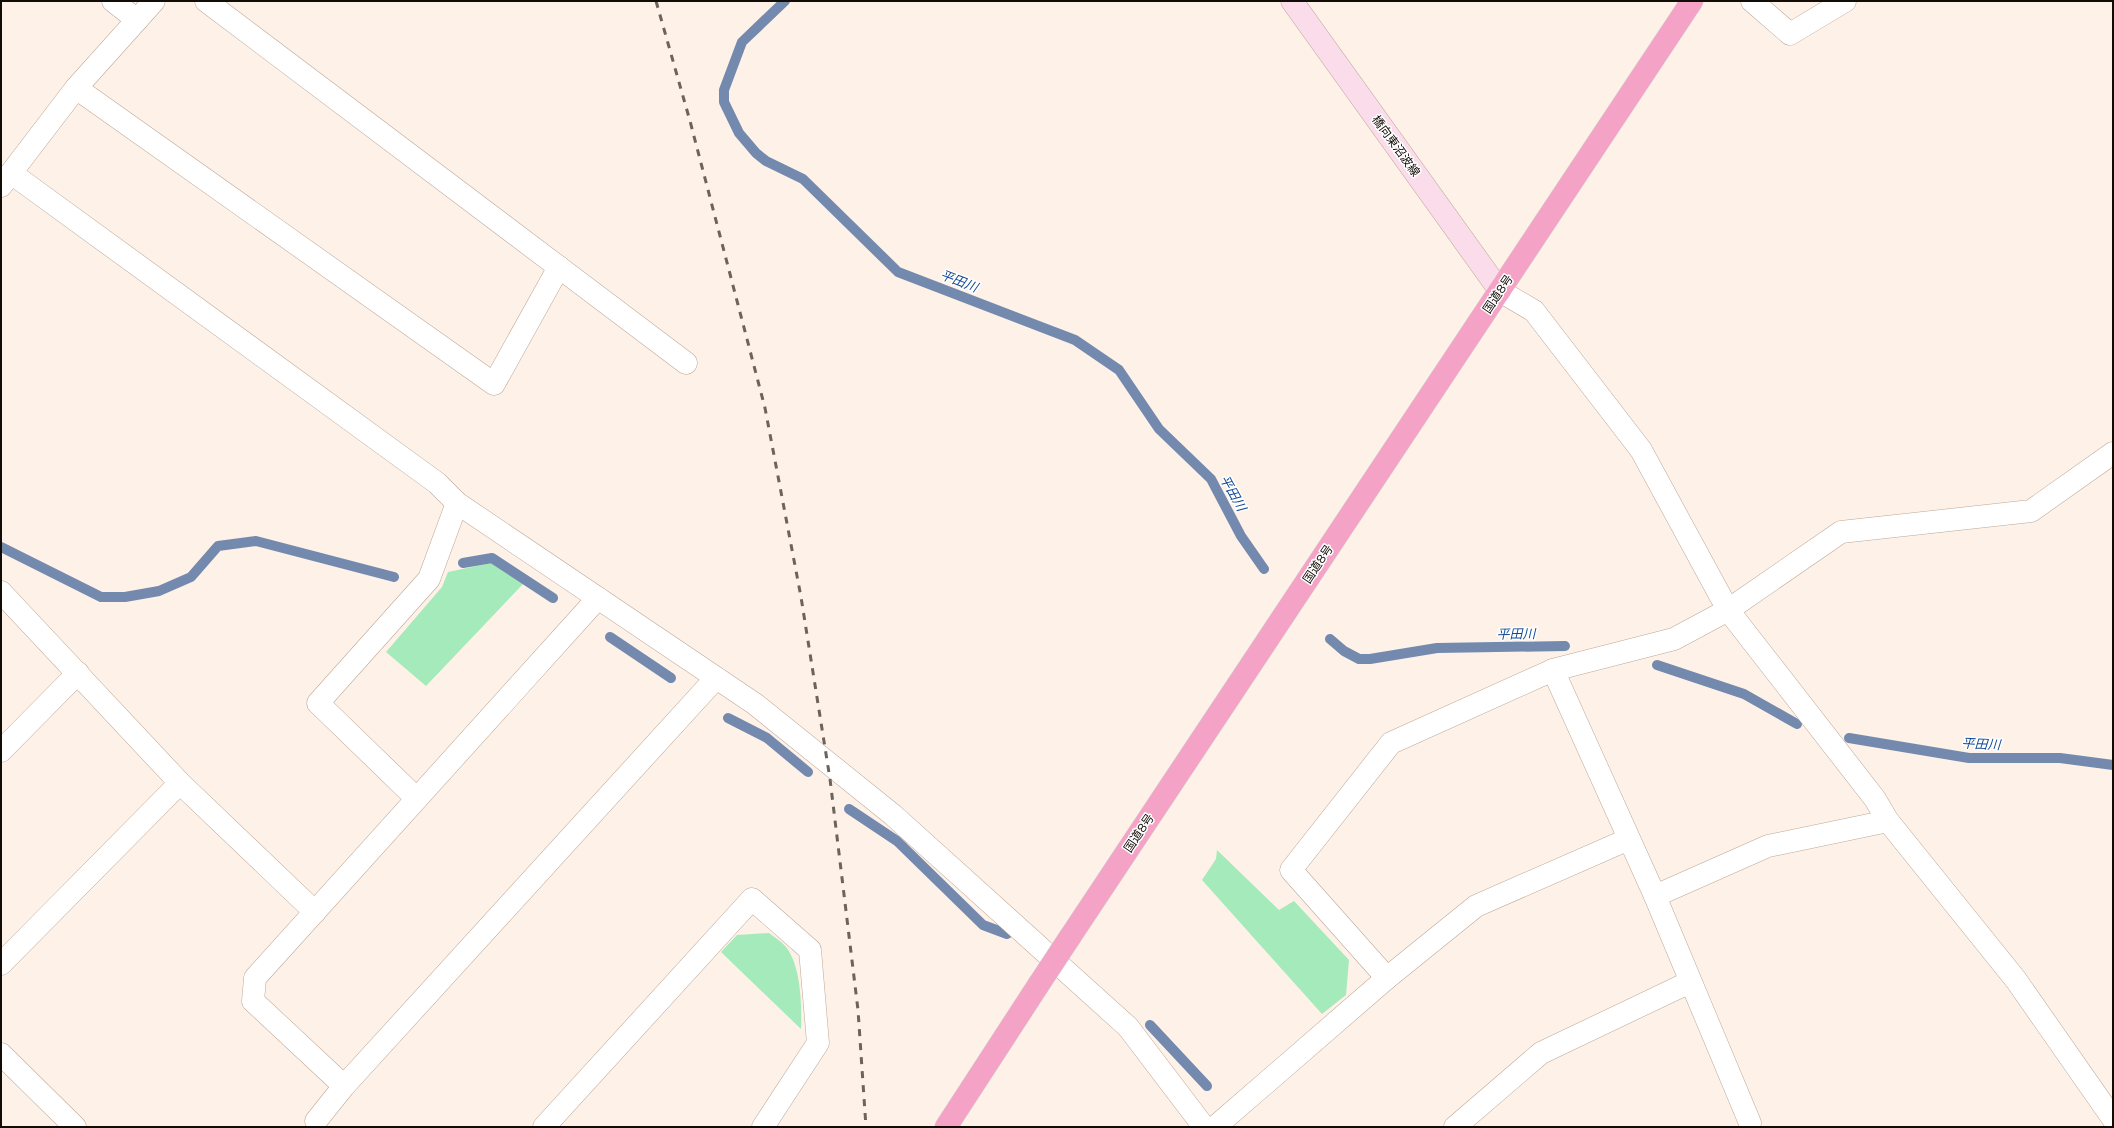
<svg xmlns="http://www.w3.org/2000/svg" width="2114" height="1128" viewBox="0 0 2114 1128" font-family="'Space Grotesk','Noto Sans JP',sans-serif">
<style>
.green{fill:#a5eabb}
.lines{fill:none;stroke-linecap:round;stroke-linejoin:round}
.stream{stroke:#738aae;stroke-width:10}
.minor-casing{stroke:#bca898;stroke-width:23}
.secondary-casing{stroke:#bca898;stroke-width:23}
.trunk-casing{stroke:#d4d3d2;stroke-width:23}
.minor{stroke:#fff;stroke-width:22}
.secondary{stroke:#fbdcea;stroke-width:22}
.trunk{stroke:#f4a2c6;stroke-width:22}
.rail{stroke:#6c635c;stroke-width:3;stroke-dasharray:7 7;stroke-linecap:butt}
.trunk-bridge-casing{stroke:#d4d3d2;stroke-width:23;stroke-linecap:butt}
.trunk-bridge{stroke:#f4a2c6;stroke-width:22}
.labels{text-anchor:middle;dominant-baseline:central;stroke-width:3;stroke-linejoin:round;paint-order:stroke}
.street-label{font-size:12px;fill:#120c07;stroke:#fff}
.water-label{font-size:13px;font-style:italic;fill:#124b96;stroke:#fff}
</style>
<rect width="100%" height="100%" fill="#fef1e7"/>
<g class="green">
<polygon points="491,563 523,584 426,686 386,652 442,587 448,572"/>
<polygon points="1217,850 1279,910 1294,901 1349,960 1346,995 1322,1014 1202,880 1216,859"/>
<path d="M769,933C774,937 781,941 786,947C801,966 802,1004 801,1029L721,952L737,935Z"/>
</g>
<g class="lines">
<g class="stream">
<polyline points="785,1 742,42 724,90 724,102 739,133 756,153 766,161 803,179 898,272 1075,340 1119,370 1159,429 1211,479 1241,536 1264,569"/>
<polyline points="1,547 101,597 125,597 159,591 191,577 218,546 256,541 394,577"/>
<polyline points="463,563 492,558 553,598"/>
<polyline points="610,637 671,678"/>
<polyline points="1330,639 1344,651 1359,659 1370,659 1437,648 1565,646"/>
<polyline points="1657,665 1744,694 1797,724"/>
<polyline points="728,718 767,738 808,772"/>
<polyline points="1849,738 1969,758 2060,758 2113,765"/>
<polyline points="849,809 897,841 983,925 1007,934"/>
<polyline points="1150,1025 1207,1086"/>
</g>
<defs>
<g id="minor">
<polyline points="113,1 137,20"/>
<polyline points="206,1 686,363"/>
<polyline points="1752,1 1790,34 1845,1"/>
<polyline points="76,88 494,384 559,267"/>
<polyline points="11,173 437,483 457,503 755,704 893,815 1128,1027 1204,1127"/>
<polyline points="1,186 76,88 154,1"/>
<polyline points="1500,291 1534,311 1641,450 1728,610 1875,799 1888,821 2016,980 2113,1119"/>
<polyline points="1,592 180,783 1,964"/>
<polyline points="1553,670 1674,639 1728,610 1841,532 2031,511 2113,453"/>
<polyline points="1,751 78,673"/>
<polyline points="180,783 315,912"/>
<polyline points="416,798 318,703 429,579 457,503"/>
<polyline points="1629,839 1476,906 1387,978 1291,870 1391,743 1553,670 1655,896 1750,1123"/>
<polyline points="1655,896 1768,846 1888,821"/>
<polyline points="1,1054 75,1127"/>
<polyline points="344,1086 253,1001 255,978 598,598"/>
<polyline points="316,1121 344,1086 716,678"/>
<polyline points="544,1127 752,899 810,950 818,1043 763,1127"/>
<polyline points="1215,1127 1387,978"/>
<polyline points="1455,1127 1541,1053 1690,982"/>
</g>
<polyline id="secondary" points="1292,1 1500,291"/>
<g id="trunk">
<polyline points="1070,937 1692,1"/>
<polyline points="946,1127 1039,984"/>
</g>
</defs>
<use href="#minor" class="minor-casing"/>
<use href="#secondary" class="secondary-casing"/>
<use href="#trunk" class="trunk-casing"/>
<use href="#minor" class="minor"/>
<use href="#secondary" class="secondary"/>
<use href="#trunk" class="trunk"/>
<polyline class="rail" points="656,1 690,121 765,408 801,597 830,779 858,1010 866,1127"/>
<defs>
<polyline id="trunk-bridge" points="1039,984 1070,937"/>
</defs>
<use href="#trunk-bridge" class="trunk-bridge-casing"/>
<use href="#trunk-bridge" class="trunk-bridge"/>
</g>
<g class="labels">
<g class="street-label">
<text transform="translate(1396 146) rotate(54)">橋向東沼波線</text>
<text transform="translate(1498 294) rotate(-56)">国道8号</text>
<text transform="translate(1318 564) rotate(-56)">国道8号</text>
<text transform="translate(1139 833) rotate(-56)">国道8号</text>
</g>
<g class="water-label">
<text transform="translate(959 281) rotate(21)">平田川</text>
<text transform="translate(1233 493) rotate(61)">平田川</text>
<text transform="translate(1516 634) rotate(-1)">平田川</text>
<text transform="translate(1981 744) rotate(3)">平田川</text>
</g>
</g>
<rect width="2114" height="1128" fill="none" stroke="#120c07" stroke-width="4"/>
</svg>
